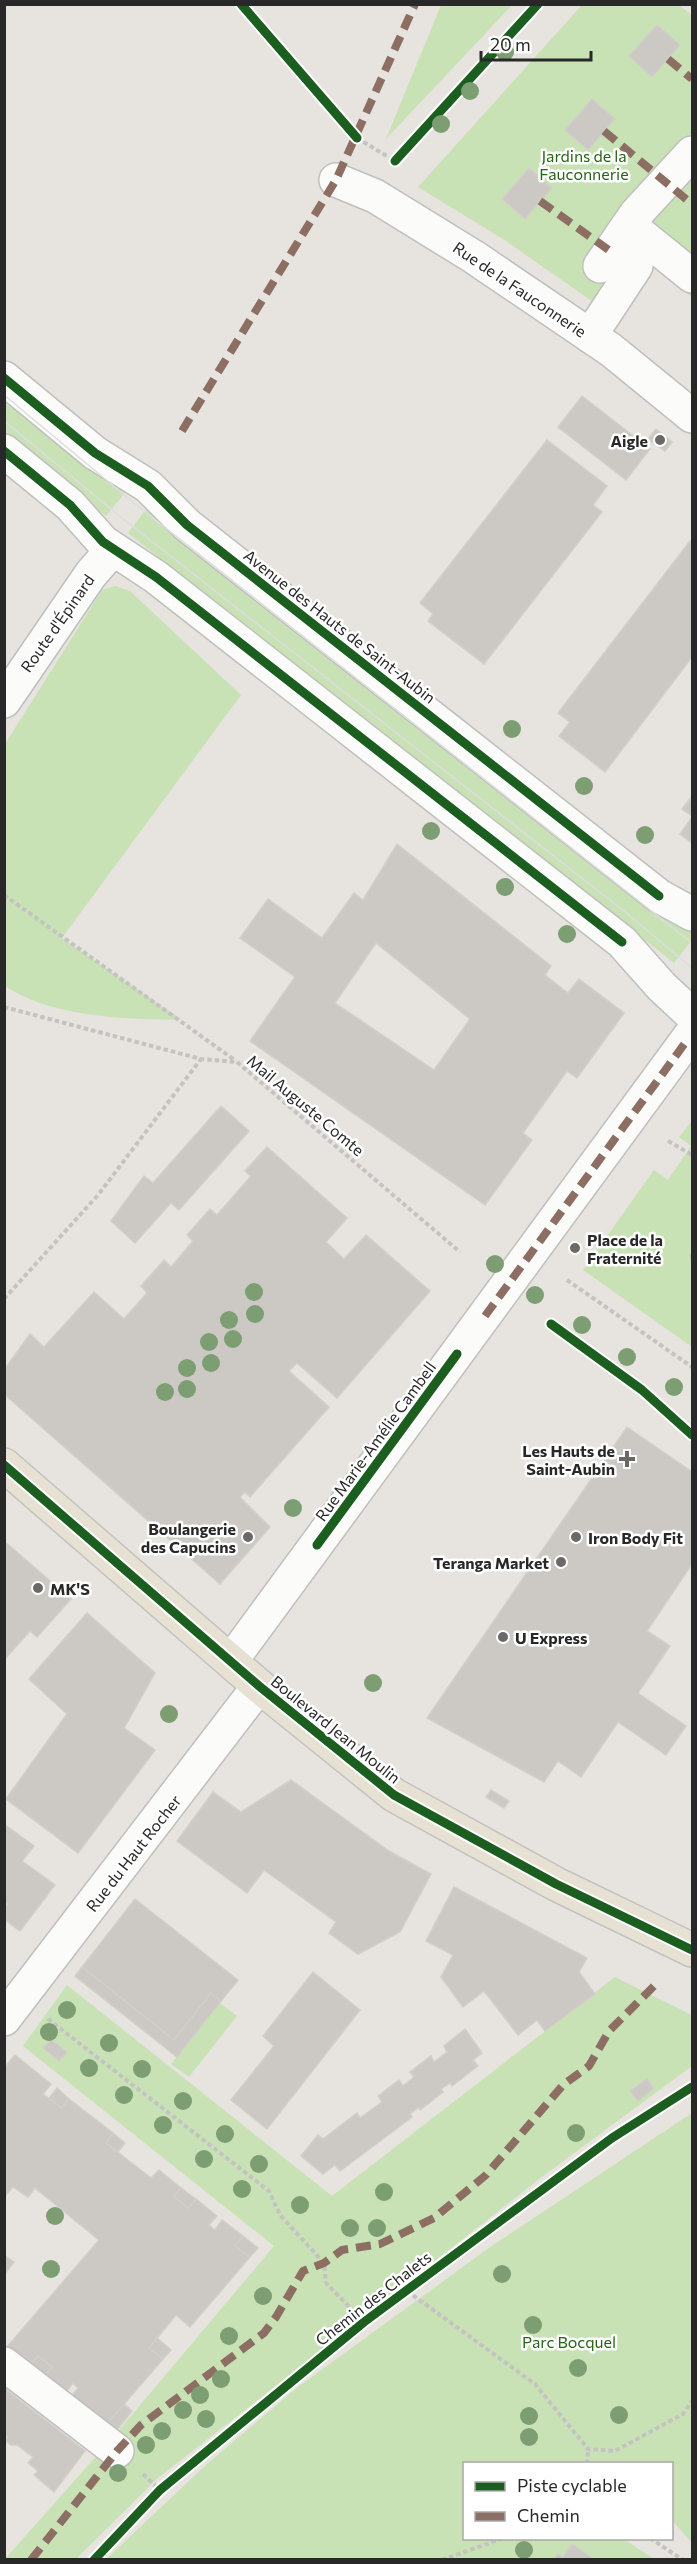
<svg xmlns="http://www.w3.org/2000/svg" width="697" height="2564" viewBox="0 0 697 2564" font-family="Commissioner,sans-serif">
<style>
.green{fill:#c8e2b6}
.building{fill:#ccc9c5;stroke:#d2cfca;stroke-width:1.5;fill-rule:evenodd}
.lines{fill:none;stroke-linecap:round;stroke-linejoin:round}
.minor-casing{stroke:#c0bfbf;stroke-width:36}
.major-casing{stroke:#c3c2c0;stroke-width:36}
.path{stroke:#c4c3c2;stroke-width:4;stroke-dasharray:4.5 3;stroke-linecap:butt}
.minor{stroke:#fbfbfa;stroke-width:33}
.major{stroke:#e6e1d2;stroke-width:33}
.tram{stroke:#dddcde;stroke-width:1.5}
.quiet{stroke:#8d6e63;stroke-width:8;stroke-dasharray:15 8;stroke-linecap:butt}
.cycleway-casing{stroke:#fff;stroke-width:13}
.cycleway{stroke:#1b5e20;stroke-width:9}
.tree{fill:#7d9d72}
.poi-dot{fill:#6b6968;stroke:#fff;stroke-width:2}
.labels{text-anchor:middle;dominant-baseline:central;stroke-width:5;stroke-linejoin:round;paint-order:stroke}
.park-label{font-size:16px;fill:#276419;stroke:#fff}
.street-label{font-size:16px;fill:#282828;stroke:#fff}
.poi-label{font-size:16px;font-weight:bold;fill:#282828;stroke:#fff;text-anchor:end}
</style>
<rect width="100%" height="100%" fill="#e7e3de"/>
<g class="green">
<polygon points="441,5 512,5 386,139"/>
<polygon points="582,5 679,5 692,15 692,297 653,265 593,302 506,241 418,187"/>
<polygon points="4,387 129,488 106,516 5,432"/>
<polygon points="150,504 692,931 692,940 674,963 128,533"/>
<path d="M115,586L130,591L241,695L62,938L182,1020C124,1019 54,1018 5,986V744L102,590Z"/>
<polygon points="692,1121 692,1347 583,1270 654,1170 668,1180 691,1146 679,1137"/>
<polygon points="615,1977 692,2015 692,2066 543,2176 158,2478 76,2559 5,2559 115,2435 274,2246 23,2046 67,1985 332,2196"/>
<polygon points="220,2003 237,2016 189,2077 171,2064"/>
<polygon points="692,2113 692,2543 672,2520 672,2464 464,2464 464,2538 624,2539 654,2559 595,2559 572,2544 563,2557 558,2554 554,2560 105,2560 207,2464 298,2387 493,2245"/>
</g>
<g class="building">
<polygon points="657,25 680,45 652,77 629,56"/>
<polygon points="592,99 615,119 588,150 565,130"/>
<polygon points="529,168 552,188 525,219 502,199"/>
<polygon points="582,396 650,449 626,480 558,427"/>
<polygon points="656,429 672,442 665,451 648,439"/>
<polygon points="547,440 607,486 593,505 602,512 484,664 428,621 433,614 420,603"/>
<polygon points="690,541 692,544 692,657 605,772 559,736 570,722 558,713"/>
<polygon points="692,796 692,816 682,809"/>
<polygon points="692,817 692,843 680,834"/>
<path d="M397,844L551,966L545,975L568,993L579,979L624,1013L577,1078L567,1071L523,1133L532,1140L485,1205L250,1041L295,977L240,938L268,899L322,938L354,893L363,900ZM376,943L470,1019L434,1070L335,1003Z"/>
<polygon points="221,1106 249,1131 179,1210 171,1203 135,1243 111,1221 144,1176 153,1183"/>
<polygon points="267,1147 347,1218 326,1242 344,1259 366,1235 430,1291 337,1398 297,1363 289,1371 329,1407 250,1497 245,1492 240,1497 270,1527 220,1584 4,1394 4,1370 30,1334 44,1347 94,1292 124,1319 147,1293 141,1286 164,1260 171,1267 193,1241 187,1235 210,1209 217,1215 251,1176 245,1171"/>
<polygon points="627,1427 692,1472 692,1564 647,1631 670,1646 638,1693 686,1726 666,1755 618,1722 581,1777 558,1761 544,1782 427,1718"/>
<polygon points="4,1541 71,1599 37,1637 30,1631 4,1660"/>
<polygon points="87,1613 155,1673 124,1728 155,1750 78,1853 6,1799 67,1714 29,1679"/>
<polygon points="291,1780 389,1851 431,1874 400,1932 358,1954 329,1933 336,1922 264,1870 247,1893 177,1841 213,1792 241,1812"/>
<polygon points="491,1790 509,1801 504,1808 486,1797"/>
<polygon points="4,1824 34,1846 22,1861 55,1885 20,1931 4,1919 4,1909 8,1904 4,1901"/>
<polygon points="454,1887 587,1958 579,1972 595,1994 545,2031 537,2020 518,2035 484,1991 463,2007 441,1977 453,1955 426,1941"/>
<polygon points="135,1899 238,1980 221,2001 211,1993 174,2040 82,1967"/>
<polygon points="82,1967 174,2040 211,1993 221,2001 177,2057 75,1976"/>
<polygon points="313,1972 360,2010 267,2129 231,2100 274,2046 263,2036"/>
<polygon points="465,2029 482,2053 473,2060 478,2066 452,2086 450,2083 441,2089 443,2092 420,2110 419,2107 410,2114 412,2117 340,2171 335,2165 323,2174 301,2156 318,2135 323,2139 357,2113 360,2118 382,2102 378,2096 399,2080 403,2086 414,2077 410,2072 431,2056 434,2062 447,2052 444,2046"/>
<polygon points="51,2039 67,2052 59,2061 43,2048"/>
<polygon points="15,2055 51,2084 43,2094 62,2108 69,2099 113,2133 106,2143 151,2178 159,2170 181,2188 174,2196 188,2208 196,2199 217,2216 209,2225 215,2230 222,2220 243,2236 235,2246 250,2257 190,2327 176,2315 149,2348 163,2359 106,2425 71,2397 78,2388 73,2383 65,2393 44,2376 52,2367 38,2356 30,2365 7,2347 99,2240 35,2188 28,2197 13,2187 4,2197 4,2068"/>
<polygon points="647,2079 654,2088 638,2101 630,2091"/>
<polygon points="57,2088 69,2099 62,2108 49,2098"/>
<polygon points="113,2133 125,2143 118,2152 106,2143"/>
<polygon points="181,2188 196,2199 188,2208 174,2196"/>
<polygon points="243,2236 258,2248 250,2257 235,2246"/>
<polygon points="4,2255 14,2262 4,2275"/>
<polygon points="157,2338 171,2350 163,2359 149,2348"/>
<polygon points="38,2356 52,2367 44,2376 30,2365"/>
<polygon points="4,2388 85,2451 54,2492 34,2475 38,2471 28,2463 33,2457 17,2445 11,2445 5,2440 8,2437 4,2434"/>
<polygon points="124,2404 132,2411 117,2430 108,2422"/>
<polygon points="572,2544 595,2560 554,2560 558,2554 563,2557"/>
</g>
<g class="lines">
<defs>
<g id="minor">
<polyline points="336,180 375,196 474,257 611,350 692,416"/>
<polyline points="629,225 692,276"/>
<polyline points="600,266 636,214 692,153"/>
<polyline points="590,336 636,266 638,251 629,225"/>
<polyline points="4,378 95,453 148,486 187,525 659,896 692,914"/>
<polyline points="4,451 70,505 103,542 156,577 622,942 662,987 692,1015"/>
<polyline points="4,701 91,574 113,549"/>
<polyline points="231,1661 692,1033"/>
<polyline points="4,2019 259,1686"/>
<polyline points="4,2364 117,2451"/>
</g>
<polyline id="major" points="4,1465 259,1686 394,1795 556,1884 692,1950"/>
</defs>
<use href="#minor" class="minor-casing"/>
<use href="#major" class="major-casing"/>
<g class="path">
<polyline points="357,138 395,161"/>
<polyline points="4,895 236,1061"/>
<polyline points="4,1007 201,1059 237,1062 460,1252"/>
<polyline points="668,1141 692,1155"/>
<polyline points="692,1255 692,1263"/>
<polyline points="567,1280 692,1367"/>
<polyline points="4,1299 98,1195 201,1059"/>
<polyline points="48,2019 269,2191 280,2215 324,2263 326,2283 364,2322"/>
<polyline points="407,2291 535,2384 588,2449 615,2451 683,2414 692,2401"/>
<polyline points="587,2464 588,2449"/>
<polyline points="143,2474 160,2490"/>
<polyline points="650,2538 683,2560"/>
<polyline points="442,2560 504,2538"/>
</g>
<use href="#minor" class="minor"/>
<use href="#major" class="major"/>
<g class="tram">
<polyline points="4,395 134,503 692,943"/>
<polyline points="4,421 122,518 629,915 692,968"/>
</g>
<g class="quiet">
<polyline points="668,59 692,79"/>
<polyline points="604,131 692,204"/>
<polyline points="540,201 610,251"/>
<polyline points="182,431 336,180 415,4"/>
<polyline points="485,1316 688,1039"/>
<polyline points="31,2560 117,2451 141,2425 264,2333 276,2317 303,2271 324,2263 342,2250 380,2244 434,2218 486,2175 563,2085 589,2066 609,2031 655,1985"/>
</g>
<defs>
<g id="cycleway">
<polyline points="241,4 357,138"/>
<polyline points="395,161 538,4"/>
<polyline points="4,378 95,453 148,486 187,525 659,896"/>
<polyline points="4,451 70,505 103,542 156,577 622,942"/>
<polyline points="551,1324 642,1390 692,1435"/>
<polyline points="4,1465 259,1686 394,1795 556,1884 692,1950"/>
<polyline points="317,1545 457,1354"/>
<polyline points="94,2560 160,2490 364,2322 612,2138 692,2087"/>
</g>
</defs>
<use href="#cycleway" class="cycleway-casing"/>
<use href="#cycleway" class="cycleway"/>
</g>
<g class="tree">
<circle cx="505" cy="52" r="9"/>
<circle cx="470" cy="91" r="9"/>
<circle cx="441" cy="124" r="9"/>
<circle cx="512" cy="729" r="9"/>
<circle cx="584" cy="786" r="9"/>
<circle cx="431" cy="831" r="9"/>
<circle cx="645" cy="835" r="9"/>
<circle cx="505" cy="887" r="9"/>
<circle cx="567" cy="934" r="9"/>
<circle cx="495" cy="1264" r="9"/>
<circle cx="254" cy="1292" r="9"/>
<circle cx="535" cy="1295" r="9"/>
<circle cx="255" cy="1314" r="9"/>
<circle cx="229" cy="1320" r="9"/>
<circle cx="582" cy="1325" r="9"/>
<circle cx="233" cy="1339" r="9"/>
<circle cx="209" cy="1342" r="9"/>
<circle cx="627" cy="1357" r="9"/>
<circle cx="211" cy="1363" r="9"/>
<circle cx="187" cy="1368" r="9"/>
<circle cx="674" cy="1387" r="9"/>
<circle cx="187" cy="1389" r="9"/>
<circle cx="165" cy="1392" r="9"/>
<circle cx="293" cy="1508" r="9"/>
<circle cx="373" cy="1683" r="9"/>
<circle cx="169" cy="1714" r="9"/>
<circle cx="67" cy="2010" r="9"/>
<circle cx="49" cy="2032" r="9"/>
<circle cx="109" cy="2043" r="9"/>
<circle cx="89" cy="2068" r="9"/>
<circle cx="142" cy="2069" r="9"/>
<circle cx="124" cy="2095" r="9"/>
<circle cx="183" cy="2101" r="9"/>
<circle cx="163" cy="2125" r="9"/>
<circle cx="576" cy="2133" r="9"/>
<circle cx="225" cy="2134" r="9"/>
<circle cx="204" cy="2159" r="9"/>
<circle cx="259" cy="2164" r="9"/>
<circle cx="242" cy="2189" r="9"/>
<circle cx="384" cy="2192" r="9"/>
<circle cx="300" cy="2205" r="9"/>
<circle cx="55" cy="2216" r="9"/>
<circle cx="350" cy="2228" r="9"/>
<circle cx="377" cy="2228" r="9"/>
<circle cx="51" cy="2269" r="9"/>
<circle cx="502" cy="2274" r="9"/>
<circle cx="263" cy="2296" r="9"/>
<circle cx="533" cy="2325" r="9"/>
<circle cx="229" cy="2336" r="9"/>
<circle cx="578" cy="2368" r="9"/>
<circle cx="221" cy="2379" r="9"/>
<circle cx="200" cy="2395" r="9"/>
<circle cx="183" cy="2410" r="9"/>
<circle cx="619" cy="2415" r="9"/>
<circle cx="529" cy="2416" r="9"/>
<circle cx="206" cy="2419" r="9"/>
<circle cx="162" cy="2431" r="9"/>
<circle cx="529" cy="2437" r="9"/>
<circle cx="146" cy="2445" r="9"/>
<circle cx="118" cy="2473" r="9"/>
<circle cx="524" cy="2550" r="9"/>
</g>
<g class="poi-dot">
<circle cx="660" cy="440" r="6"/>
<circle cx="575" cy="1248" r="6"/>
<path d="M624 1450h6v6h6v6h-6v6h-6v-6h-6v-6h6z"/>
<circle cx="248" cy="1537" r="6"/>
<circle cx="576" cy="1537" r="6"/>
<circle cx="561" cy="1562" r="6"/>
<circle cx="38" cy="1588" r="6"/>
<circle cx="503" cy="1637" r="6"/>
</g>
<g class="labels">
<g class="park-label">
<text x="584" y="155">Jardins de la<tspan x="584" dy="18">Fauconnerie</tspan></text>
<text x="569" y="2341">Parc Bocquel</text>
</g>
<g class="street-label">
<text transform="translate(520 289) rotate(34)">Rue de la Fauconnerie</text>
<text transform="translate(57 623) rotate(-55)">Route d'Épinard</text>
<text transform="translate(340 626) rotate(38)">Avenue des Hauts de Saint-Aubin</text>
<text transform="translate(306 1105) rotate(40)">Mail Auguste Comte</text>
<text transform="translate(375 1441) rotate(-54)">Rue Marie-Amélie Cambell</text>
<text transform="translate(336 1729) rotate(39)">Boulevard Jean Moulin</text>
<text transform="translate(133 1853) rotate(-52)">Rue du Haut Rocher</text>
<text transform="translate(373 2298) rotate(-38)">Chemin des Chalets</text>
</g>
<g class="poi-label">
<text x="648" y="440">Aigle</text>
<text x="587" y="1239" text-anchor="start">Place de la<tspan x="587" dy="18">Fraternité</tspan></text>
<text x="615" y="1450">Les Hauts de<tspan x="615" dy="18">Saint-Aubin</tspan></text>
<text x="236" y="1528">Boulangerie<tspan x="236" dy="18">des Capucins</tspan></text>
<text x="588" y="1537" text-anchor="start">Iron Body Fit</text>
<text x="549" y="1562">Teranga Market</text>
<text x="50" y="1588" text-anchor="start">MK'S</text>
<text x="515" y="1637" text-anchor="start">U Express</text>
</g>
</g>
<rect width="697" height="2564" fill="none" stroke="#282828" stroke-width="12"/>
<rect x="463" y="2462" width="210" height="78" fill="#ffffff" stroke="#a9a9a9" stroke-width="1.5"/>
<rect x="475" y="2482" width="30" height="9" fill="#1b5e20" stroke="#a9a9a9" stroke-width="1.5"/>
<text x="517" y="2492" font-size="18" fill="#282828">Piste cyclable</text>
<rect x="475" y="2512" width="30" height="9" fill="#8d6e63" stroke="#a9a9a9" stroke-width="1.5"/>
<text x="517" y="2522" font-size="18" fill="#282828">Chemin</text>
<path d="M481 51v9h110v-9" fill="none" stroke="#282828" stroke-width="3"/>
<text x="490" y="51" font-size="18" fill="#282828" stroke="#ffffff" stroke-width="4.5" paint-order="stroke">20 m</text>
</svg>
